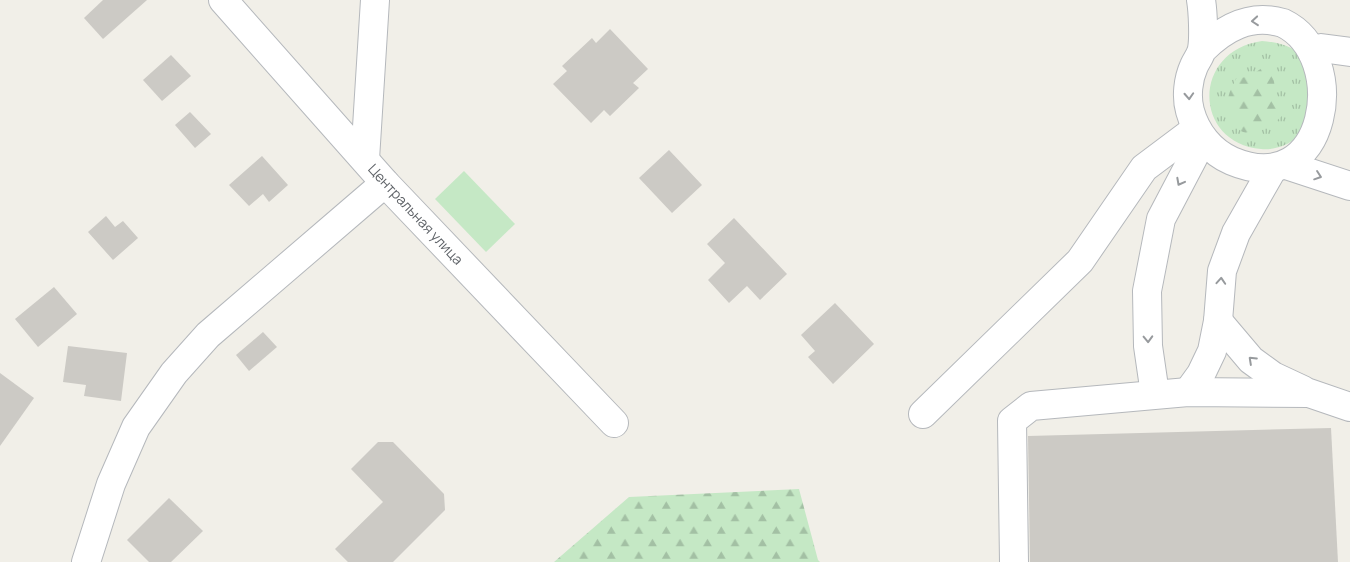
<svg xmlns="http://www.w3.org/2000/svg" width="1350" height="562" viewBox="0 0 1350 562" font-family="Manrope,sans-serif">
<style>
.grass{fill:url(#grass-tufts)}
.forest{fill:url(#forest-firs)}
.park{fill:#c5e8c5}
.building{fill:#cccac5}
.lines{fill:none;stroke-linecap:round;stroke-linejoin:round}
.minor-casing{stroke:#b5b8bc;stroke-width:30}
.minor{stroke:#fff;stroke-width:28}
.oneway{stroke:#979a9d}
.labels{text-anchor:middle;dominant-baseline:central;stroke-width:4.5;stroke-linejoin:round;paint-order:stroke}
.street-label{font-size:14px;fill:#5f6368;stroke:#fff}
</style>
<defs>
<pattern id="grass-tufts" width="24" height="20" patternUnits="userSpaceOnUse" patternTransform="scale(1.25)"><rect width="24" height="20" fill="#c5e8c5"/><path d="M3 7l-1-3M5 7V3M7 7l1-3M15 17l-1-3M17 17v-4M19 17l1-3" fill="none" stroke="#a3c0a4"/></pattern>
<pattern id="forest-firs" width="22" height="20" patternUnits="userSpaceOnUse" patternTransform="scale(1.25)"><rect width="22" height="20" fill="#c5e8c5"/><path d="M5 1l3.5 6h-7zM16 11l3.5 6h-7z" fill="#a3c0a4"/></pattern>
</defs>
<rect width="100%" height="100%" fill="#f1efe8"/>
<path class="grass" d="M1262,41C1279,42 1301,48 1309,65C1312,71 1312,111 1312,121C1306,127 1300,135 1293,140C1285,147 1271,150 1261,149C1193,143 1191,51 1262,41Z"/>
<g class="forest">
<path d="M1262,68L1268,70L1273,75L1276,95L1284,107V114L1273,124L1259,125C1253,132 1242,137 1237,126C1236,123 1237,121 1236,118C1234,112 1228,108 1228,101C1228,93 1233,86 1236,79L1250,76Z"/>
<polygon points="799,489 818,560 820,562 554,562 629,497"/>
</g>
<polygon class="park" points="464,171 515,224 486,252 435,199"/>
<g class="building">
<polygon points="103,0 147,0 103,39 84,18"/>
<polygon points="610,29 648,69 633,83 639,88 610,116 604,110 591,123 553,84 567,71 562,66 592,38 596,43"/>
<polygon points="171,55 191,76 162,101 143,80"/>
<polygon points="190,112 211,134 195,148 175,125"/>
<polygon points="669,150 702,185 672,213 639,178"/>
<polygon points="262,156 288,185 269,202 263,194 249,206 229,185"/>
<polygon points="106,216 115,227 123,221 138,238 113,260 88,232"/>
<polygon points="734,218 787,274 760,300 747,286 729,303 708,280 725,263 707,244"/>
<polygon points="54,287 77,314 38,347 15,319"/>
<polygon points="835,303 874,344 833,384 808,357 815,351 801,335"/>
<polygon points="263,332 277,347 249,371 236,355"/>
<polygon points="68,346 127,353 121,401 84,396 86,385 63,382"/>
<polygon points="0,373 34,398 0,446"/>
<polygon points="1331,428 1338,562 1030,562 1028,436"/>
<polygon points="378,442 393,442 444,494 445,510 393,562 348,562 335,549 383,502 351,469"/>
<polygon points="169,498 203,531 171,562 149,562 127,540"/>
</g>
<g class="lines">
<defs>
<g id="minor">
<polyline points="223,0 385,183 614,423"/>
<path d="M1201,0C1203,12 1204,38 1202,49C1201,55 1196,61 1194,66C1188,79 1186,97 1190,111C1196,133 1211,152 1232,161C1329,202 1350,55 1283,23C1250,13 1224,28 1202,50"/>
<polyline points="1321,48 1350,52"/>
<polyline points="365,159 375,0"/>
<polyline points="1286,165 1350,186"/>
<polyline points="1218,321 1251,360 1273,376 1303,390"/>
<polyline points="1188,392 1201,374 1212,351 1218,321 1222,271 1236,233 1273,168"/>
<polyline points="1155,394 1148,346 1147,291 1161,219 1203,139"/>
<polyline points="923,414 1080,261 1144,168 1196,129"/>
<polyline points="86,562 111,484 136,427 174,373 208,335 385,183"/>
<polyline points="1014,562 1012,421 1031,406 1188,392 1309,393 1350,407"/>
</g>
</defs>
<use href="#minor" class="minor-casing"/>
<use href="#minor" class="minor"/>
</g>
<defs><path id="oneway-chevron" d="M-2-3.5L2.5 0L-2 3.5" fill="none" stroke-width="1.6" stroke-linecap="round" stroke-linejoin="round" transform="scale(1.25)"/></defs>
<g class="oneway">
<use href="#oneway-chevron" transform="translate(1255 21) rotate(175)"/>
<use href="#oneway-chevron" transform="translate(1189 96) rotate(87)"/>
<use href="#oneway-chevron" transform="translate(1318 176) rotate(19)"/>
<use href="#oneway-chevron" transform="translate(1180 182) rotate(118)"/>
<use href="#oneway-chevron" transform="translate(1221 281) rotate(-86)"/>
<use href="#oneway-chevron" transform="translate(1148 339) rotate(88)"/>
<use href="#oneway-chevron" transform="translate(1252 360) rotate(-137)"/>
</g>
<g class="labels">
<g class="street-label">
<text transform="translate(416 214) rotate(47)">Центральная улица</text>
</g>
</g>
</svg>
